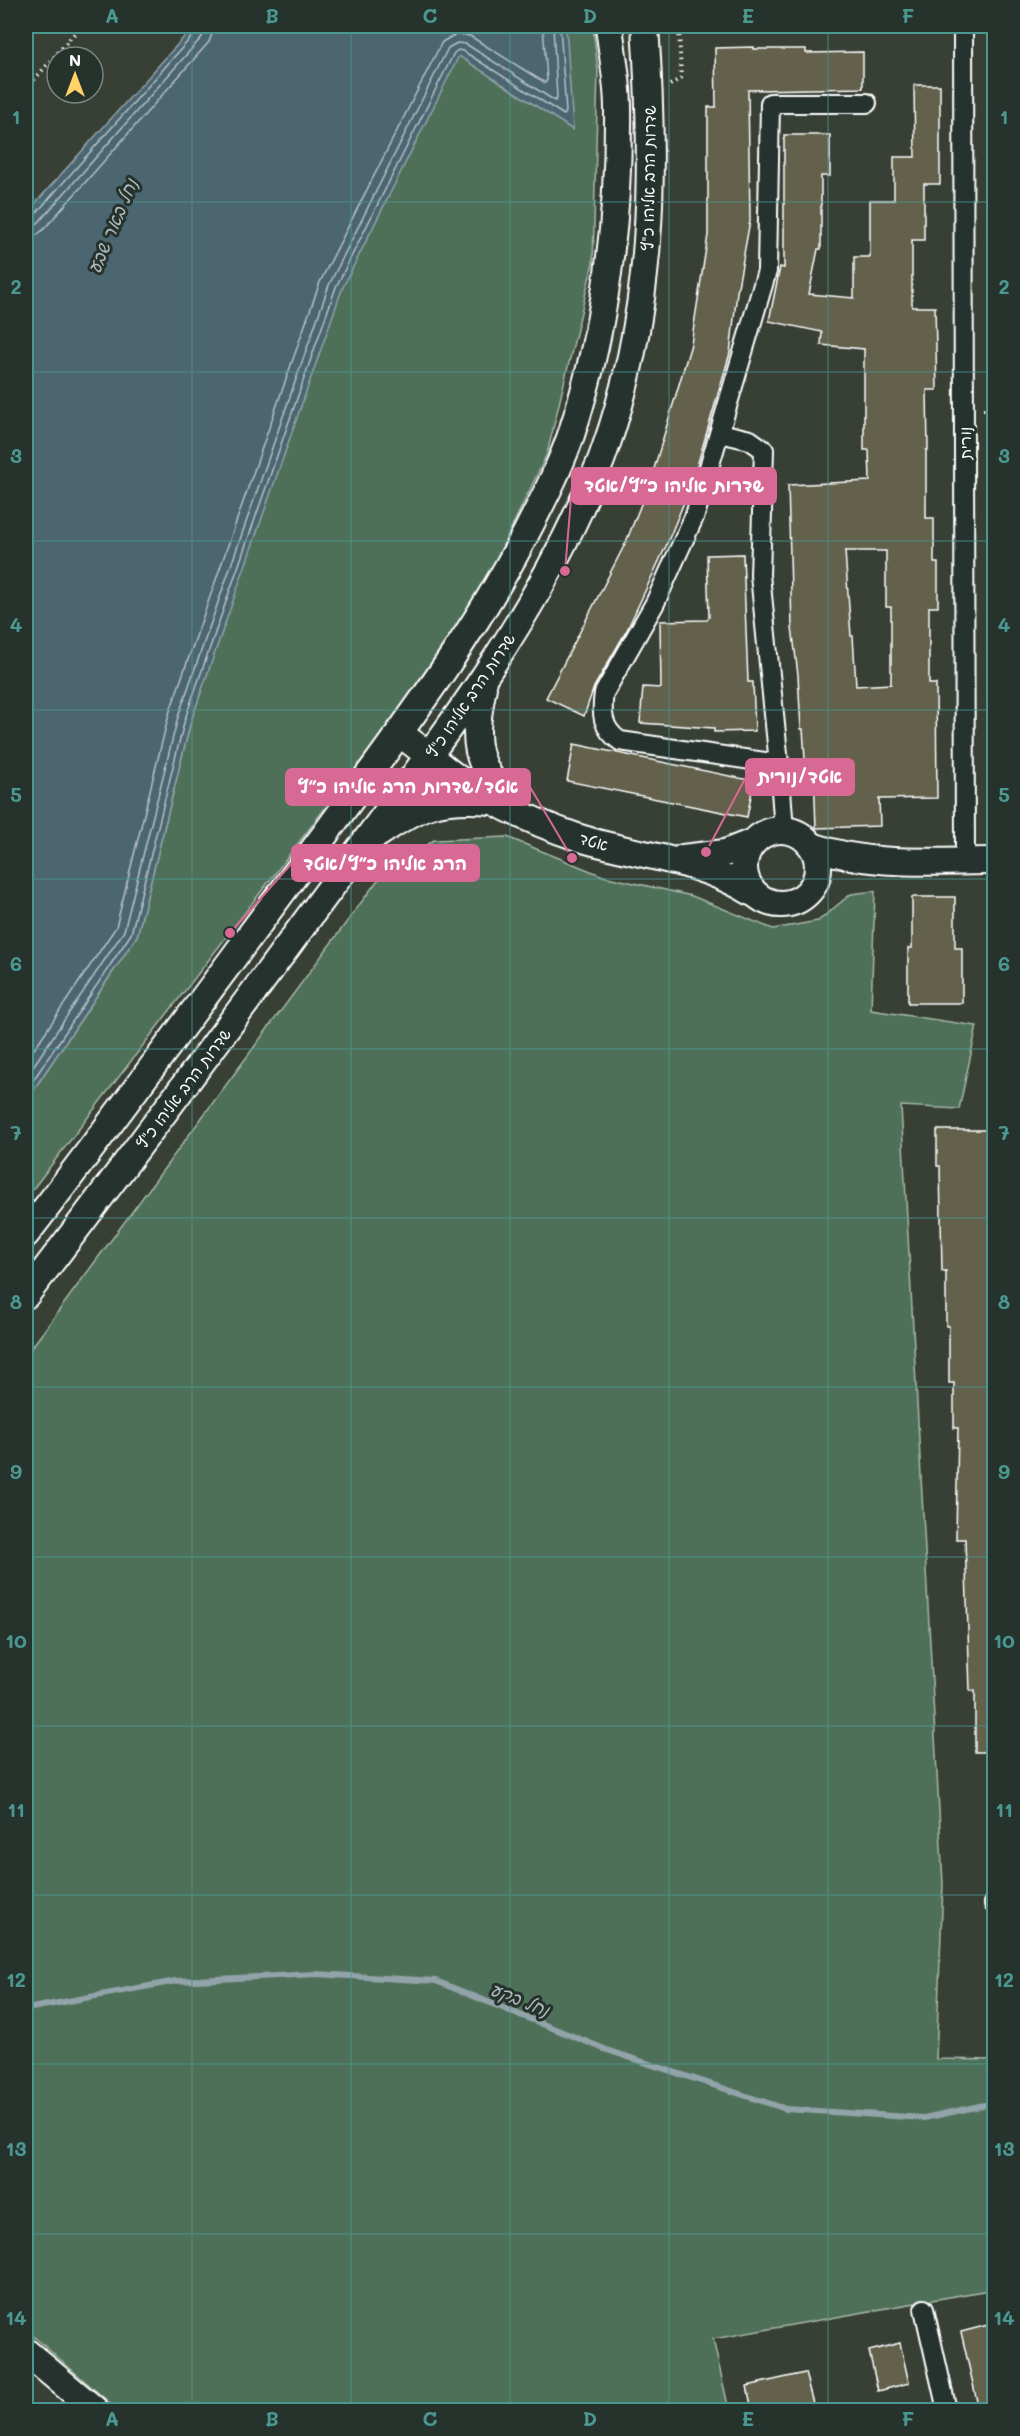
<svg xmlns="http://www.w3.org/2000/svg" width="1020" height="2436" viewBox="0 0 1020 2436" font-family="Mali,'Playpen Sans Hebrew',sans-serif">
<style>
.green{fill:#4f7059;stroke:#a7b8ac;stroke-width:1.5}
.water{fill:#4b6671;stroke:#93a3aa;stroke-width:1.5}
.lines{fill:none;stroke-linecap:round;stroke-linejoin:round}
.shore{stroke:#b7c2c6;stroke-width:1.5}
.stream{stroke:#93a3aa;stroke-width:6}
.building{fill:#63604c;stroke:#fff;stroke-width:1.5;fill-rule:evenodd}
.street-casing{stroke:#fff;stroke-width:22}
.secondary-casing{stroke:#fff;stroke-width:30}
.path{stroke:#fff;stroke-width:4;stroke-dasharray:1.5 4.5;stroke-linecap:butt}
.street{stroke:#26332d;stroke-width:18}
.secondary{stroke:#26332d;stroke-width:26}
.grid{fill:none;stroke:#4b9892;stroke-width:1.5;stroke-opacity:0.55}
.labels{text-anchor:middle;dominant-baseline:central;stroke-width:6;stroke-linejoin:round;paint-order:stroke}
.street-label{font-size:16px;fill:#fff;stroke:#26332d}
.water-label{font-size:18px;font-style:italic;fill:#aebabf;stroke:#26332d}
.leader{fill:none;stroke:#d76994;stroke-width:2}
.callout-dot{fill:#d76994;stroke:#26332d;stroke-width:2}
.callout{fill:#d76994;stroke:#d76994;stroke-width:2}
.callout-label{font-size:18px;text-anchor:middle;font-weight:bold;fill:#fff}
.neatline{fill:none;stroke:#4b9892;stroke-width:2}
.grid-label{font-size:20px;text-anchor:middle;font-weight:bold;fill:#4b9892}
</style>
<rect width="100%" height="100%" fill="#384036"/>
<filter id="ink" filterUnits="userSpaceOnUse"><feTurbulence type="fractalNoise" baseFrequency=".0167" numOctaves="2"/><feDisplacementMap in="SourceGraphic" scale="12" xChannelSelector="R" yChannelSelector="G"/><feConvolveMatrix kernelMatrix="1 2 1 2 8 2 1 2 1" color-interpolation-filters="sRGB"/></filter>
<g filter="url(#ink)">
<g class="green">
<polygon points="413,26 593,26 598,71 593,263 547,454 483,587 385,730 26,1198 26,1101 137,936 191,721 219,639"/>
<polygon points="507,837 603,876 692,896 773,929 818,921 851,894 875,891 871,1010 977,1026 959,1109 901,1106 943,1884 936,2059 994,2060 994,2289 713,2339 729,2410 118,2410 26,2330 26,1355 377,881 434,840"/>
</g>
<polygon class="water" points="194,26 566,26 573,130 459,56 342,289 191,721 137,936 26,1101 26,218 31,208"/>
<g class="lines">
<g class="shore">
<polyline points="26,220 32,218 196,32 198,26"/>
<polyline points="26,228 38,223 202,37 206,26"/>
<polyline points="26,237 37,235 44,229 209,42 215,26"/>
<polyline points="26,1061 116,927 169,714 320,282 442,42 456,34 470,36 545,83 547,80 543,26"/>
<polyline points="26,1077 124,931 178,717 329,285 448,48 457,43 466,44 555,101 557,98 553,26"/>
<polyline points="26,1091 131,934 185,719 336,287 454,53 458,50 463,51 564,115 566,112 560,26"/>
</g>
<polyline class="stream" points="26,2009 176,1981 316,1974 436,1981 607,2050 786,2109 924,2118 994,2103"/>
</g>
<g class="building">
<polygon points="754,47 754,49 806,49 806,53 863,52 863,88 748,90 750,221 737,292 730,353 692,483 666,546 627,630 594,687 584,716 546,698 626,542 651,479 691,344 708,235 708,107 716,107 715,48"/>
<path d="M914,85H940V184H924V240H912V307H935L937,390H927L928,450H926V518H934V563H938V607H929V684H936L937,798L879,799L880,826L816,828L814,773L806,774L803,729H801L798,675L792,627L788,485L870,481L869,450H864V349L821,345L822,332L769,321L780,267L784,268V135H830V176H821V249H818L809,294L854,298V257H870V200H894V157H915ZM845,551H886V607H891V684L856,686L853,636H851Z"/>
<polygon points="743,554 748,682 753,682 755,731 714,732 714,728 640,723 643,687 661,688 660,621 707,620 709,617 707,555"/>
<polygon points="574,744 754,781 747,817 567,781"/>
<polygon points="912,897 955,897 955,948 962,948 962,1003 908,1003 908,948 912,948"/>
<polygon points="937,1130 989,1130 990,1189 994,1189 994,1271 992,1271 992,1343 994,1343 994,1752 975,1752 975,1691 970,1691 965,1539 956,1539 958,1428 954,1428 954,1383 949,1383 949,1326 946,1326 946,1271 942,1271 940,1166 937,1166"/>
<polygon points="988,2325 994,2352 994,2410 979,2410 961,2332"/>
<polygon points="900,2343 909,2383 878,2391 869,2351"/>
<polygon points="805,2373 814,2407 798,2410 752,2410 747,2386"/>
</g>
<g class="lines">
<defs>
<g id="street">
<polyline points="963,26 965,861"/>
<polyline points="720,433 750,440 764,450 760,575 779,764 784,830"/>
<path d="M779,764L620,741C602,729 601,713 604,693L655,603L695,515L767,271L770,103H867"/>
<polyline points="994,1904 994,1903"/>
<polyline points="924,2309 947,2410"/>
</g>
<g id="secondary">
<path d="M483,687C478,713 472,741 484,766C490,780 501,793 510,806"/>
<path d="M399,733C419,747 438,764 457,778C494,804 537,824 580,838C641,857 697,858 753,893"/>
<circle cx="781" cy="867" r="37"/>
<path d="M378,834C422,804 438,797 492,801"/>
<path d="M812,846C870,867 933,861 994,861"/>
<polyline points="683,858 725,853 753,842"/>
<path d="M26,1234C128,1102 226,967 326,833C396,737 468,644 523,539C540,506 558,472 570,438C605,333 619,219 618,109C618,81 612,53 609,26"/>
<path d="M26,1295C134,1154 240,1011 346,867C432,752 521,638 581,506C588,488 598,471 604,452C654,314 655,170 645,26"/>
<polyline points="26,2352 95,2410"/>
</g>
</defs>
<use href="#street" class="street-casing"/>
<use href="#secondary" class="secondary-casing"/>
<g class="path">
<polyline points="670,85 681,78 679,26"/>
<polyline points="26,89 81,26"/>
<polyline points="983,409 994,409"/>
</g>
<use href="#street" class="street"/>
<use href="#secondary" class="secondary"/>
</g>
</g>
<path class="grid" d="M192,26V2410M351,26V2410M510,26V2410M669,26V2410M828,26V2410M26,202H994M26,372H994M26,541H994M26,710H994M26,879H994M26,1049H994M26,1218H994M26,1387H994M26,1557H994M26,1726H994M26,1895H994M26,2064H994M26,2234H994"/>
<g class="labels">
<g class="street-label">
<text transform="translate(648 178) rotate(-89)">שדרות הרב אליהו כ"ץ</text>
<text transform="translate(964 443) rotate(-90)">נורית</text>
<text transform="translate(470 695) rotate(-56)">שדרות הרב אליהו כ"ץ</text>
<text transform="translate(594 841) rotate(15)">אטד</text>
<text transform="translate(183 1088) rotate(-53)">שדרות הרב אליהו כ"ץ</text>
</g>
<g class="water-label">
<text transform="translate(112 226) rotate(-67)">נחל באר שבע</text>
<text transform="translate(520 1999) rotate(22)">נחל בקע</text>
</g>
</g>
<path class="leader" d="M565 571L572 486M706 852L746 777M572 858L530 787M230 933L292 863"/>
<g class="callout-dot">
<circle cx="565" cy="571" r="6"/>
<circle cx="706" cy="852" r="6"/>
<circle cx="572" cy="858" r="6"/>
<circle cx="230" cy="933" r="6"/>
</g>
<g class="callout">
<rect x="572" y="468" width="204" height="36" rx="6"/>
<rect x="746" y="759" width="108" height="36" rx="6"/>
<rect x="286" y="769" width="244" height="36" rx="6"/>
<rect x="292" y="845" width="187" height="36" rx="6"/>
</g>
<g class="callout-label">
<text x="674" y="492">שדרות אליהו כ״ץ/אטד</text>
<text x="800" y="783">אטד/נורית</text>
<text x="408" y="793">אטד/שדרות הרב אליהו כ״ץ</text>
<text x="385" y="870">הרב אליהו כ״ץ/אטד</text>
</g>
<rect width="1020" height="2436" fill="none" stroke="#26332d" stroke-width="66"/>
<g transform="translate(75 75)"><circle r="28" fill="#26332d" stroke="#7d8581" stroke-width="1.5"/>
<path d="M0-4.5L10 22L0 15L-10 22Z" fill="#ffd166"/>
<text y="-9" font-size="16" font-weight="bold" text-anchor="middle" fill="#ffffff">N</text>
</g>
<rect x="33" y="33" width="954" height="2370" class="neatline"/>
<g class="grid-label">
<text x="112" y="23">A</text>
<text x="272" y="23">B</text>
<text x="430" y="23">C</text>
<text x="590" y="23">D</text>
<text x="748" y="23">E</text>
<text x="908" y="23">F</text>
<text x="16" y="124">1</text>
<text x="1004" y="124">1</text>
<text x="16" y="294">2</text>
<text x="1004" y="294">2</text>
<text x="16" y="463">3</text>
<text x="1004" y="463">3</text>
<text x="16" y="632">4</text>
<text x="1004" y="632">4</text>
<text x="16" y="802">5</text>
<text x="1004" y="802">5</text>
<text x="16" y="971">6</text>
<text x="1004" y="971">6</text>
<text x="16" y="1140">7</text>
<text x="1004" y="1140">7</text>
<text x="16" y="1309">8</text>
<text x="1004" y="1309">8</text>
<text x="16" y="1479">9</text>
<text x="1004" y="1479">9</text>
<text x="16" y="1648">10</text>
<text x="1004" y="1648">10</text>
<text x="16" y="1817">11</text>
<text x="1004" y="1817">11</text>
<text x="16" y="1987">12</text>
<text x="1004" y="1987">12</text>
<text x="16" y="2156">13</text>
<text x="1004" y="2156">13</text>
<text x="16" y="2325">14</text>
<text x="1004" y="2325">14</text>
<text x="112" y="2426">A</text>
<text x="272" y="2426">B</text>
<text x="430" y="2426">C</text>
<text x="590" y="2426">D</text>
<text x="748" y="2426">E</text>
<text x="908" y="2426">F</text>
</g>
</svg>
